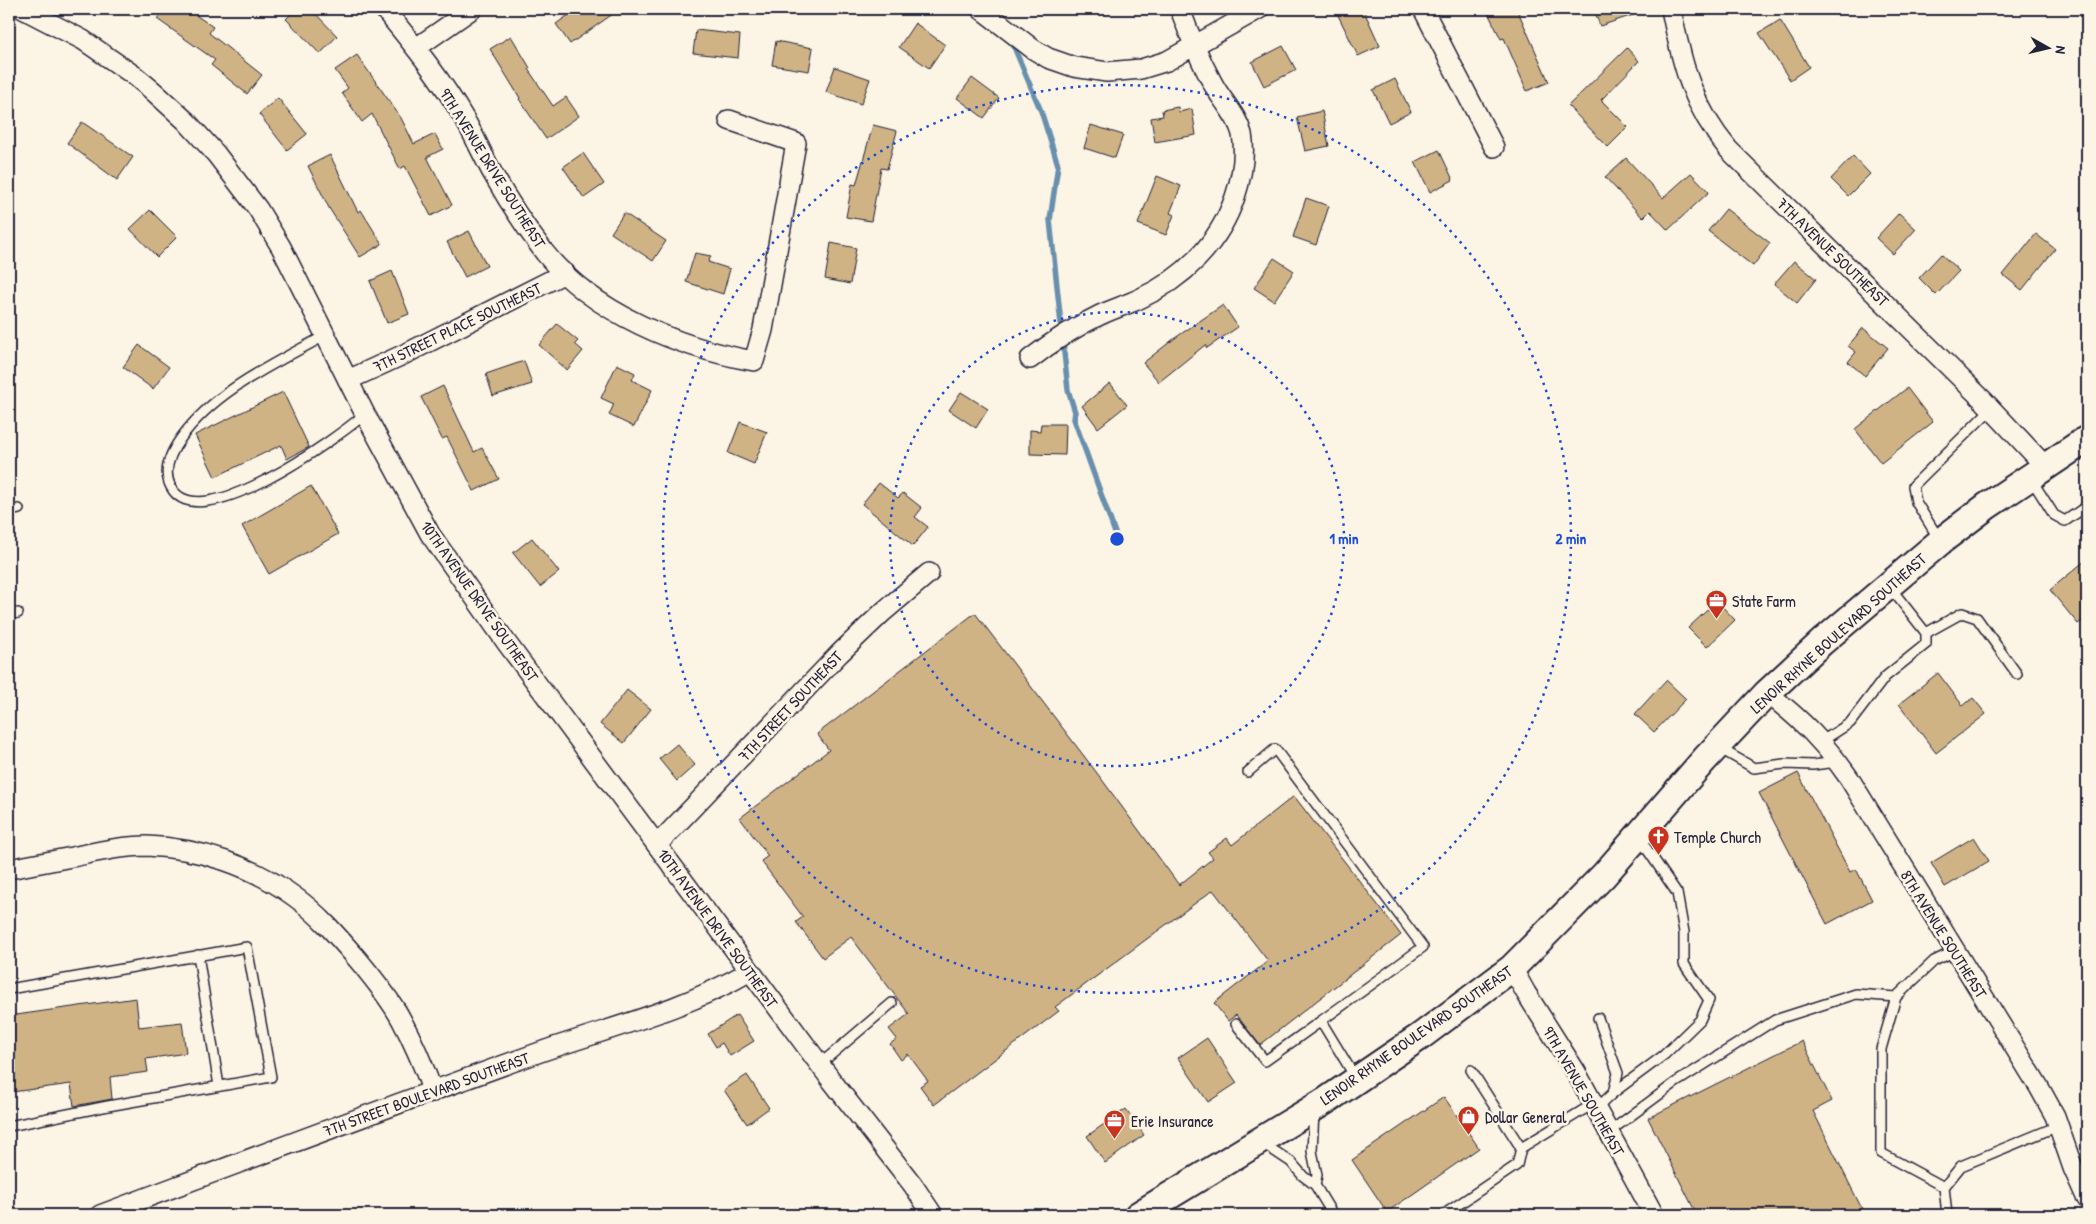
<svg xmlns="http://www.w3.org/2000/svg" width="2096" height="1224" viewBox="0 0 2096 1224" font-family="'Patrick Hand',sans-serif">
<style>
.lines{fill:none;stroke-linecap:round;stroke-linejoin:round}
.stream{stroke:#688fad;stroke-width:5.5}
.building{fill:#d0b385;stroke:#22223b}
.lane-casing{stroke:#22223b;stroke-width:12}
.street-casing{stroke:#22223b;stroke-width:22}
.secondary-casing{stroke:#22223b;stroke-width:30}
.lane{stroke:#fcf5e5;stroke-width:9}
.street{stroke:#fcf5e5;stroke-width:19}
.secondary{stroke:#fcf5e5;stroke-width:26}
.ring{fill:none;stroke:#1d4ed8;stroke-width:2.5;stroke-dasharray:2.5 5}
.labels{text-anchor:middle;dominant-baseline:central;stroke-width:5;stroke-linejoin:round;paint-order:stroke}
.street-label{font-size:16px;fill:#22223b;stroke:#fcf5e5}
.poi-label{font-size:16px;fill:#22223b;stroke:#fcf5e5;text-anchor:start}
.centre{fill:#1d4ed8;stroke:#fcf5e5;stroke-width:2.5}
.ring-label{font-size:15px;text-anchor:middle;font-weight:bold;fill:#1d4ed8;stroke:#fcf5e5;stroke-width:5;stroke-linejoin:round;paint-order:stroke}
</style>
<rect width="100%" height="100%" fill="#fcf5e5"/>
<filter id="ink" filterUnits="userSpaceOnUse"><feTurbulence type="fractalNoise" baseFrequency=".02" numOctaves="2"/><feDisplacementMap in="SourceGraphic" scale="10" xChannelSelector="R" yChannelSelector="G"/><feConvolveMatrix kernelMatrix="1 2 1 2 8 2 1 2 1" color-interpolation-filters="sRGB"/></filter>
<g filter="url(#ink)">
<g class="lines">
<polyline class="stream" points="1011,40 1041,111 1058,165 1050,220 1068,390 1075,412 1074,419 1119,544"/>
</g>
<g class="building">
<polygon points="164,9 187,9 213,27 209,33 262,75 247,94 211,65 215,60 157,19"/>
<polygon points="296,9 311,9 337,36 320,54 286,19"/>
<polygon points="577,9 620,9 570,44 556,24"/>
<polygon points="1335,9 1363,9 1380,46 1358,56"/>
<polygon points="1486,9 1517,9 1549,82 1527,91 1504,38 1501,39"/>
<polygon points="1594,9 1644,9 1645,11 1600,26"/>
<polygon points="1780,20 1809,67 1790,80 1759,33"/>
<polygon points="915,23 945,45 929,68 899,47"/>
<polygon points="696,30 740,35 738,58 693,53"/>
<polygon points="511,36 530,68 528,69 553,106 566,97 579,116 546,139 519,99 520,98 490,49"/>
<polygon points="776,41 813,48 809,71 772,65"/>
<polygon points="1283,46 1296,70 1264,86 1252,62"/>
<polygon points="1627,48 1639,61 1601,100 1628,127 1608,147 1568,106"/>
<polygon points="357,55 401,118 414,144 435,134 443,149 427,157 452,205 431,216 405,166 400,169 372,114 362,122 342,93 348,88 335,70"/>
<polygon points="835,67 870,79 861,104 826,92"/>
<polygon points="972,78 999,98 984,118 957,98"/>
<polygon points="1395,79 1411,112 1389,123 1373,90"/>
<polygon points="278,98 307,134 287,150 259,114"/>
<polygon points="1178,107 1179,112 1192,109 1196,135 1155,142 1151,118 1163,116 1162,110"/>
<polygon points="1322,111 1329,146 1305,151 1297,117"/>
<polygon points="82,122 133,157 117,180 67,143"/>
<polygon points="873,125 897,131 887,169 881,168 871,221 846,217 852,184 856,185"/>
<polygon points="1091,125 1123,135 1115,158 1084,148"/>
<polygon points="1439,150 1453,180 1430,192 1415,162"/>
<polygon points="583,153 604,184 584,198 563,167"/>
<polygon points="330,155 358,212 361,210 382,244 360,257 329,208 308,166"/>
<polygon points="1853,156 1870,174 1848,196 1831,179"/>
<polygon points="1626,158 1663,198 1691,173 1709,192 1668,230 1650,211 1643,218 1605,177"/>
<polygon points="1157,176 1181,186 1170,213 1174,215 1166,235 1138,224"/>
<polygon points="1306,198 1329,206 1316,245 1293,237"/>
<polygon points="1726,209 1770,243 1753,266 1708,231"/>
<polygon points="150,210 177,237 157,257 130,229"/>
<polygon points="624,213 666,241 653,261 611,233"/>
<polygon points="1899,213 1916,229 1893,254 1876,238"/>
<polygon points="469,231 487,266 465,277 447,242"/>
<polygon points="2036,234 2055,249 2022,290 2003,275"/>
<polygon points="831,243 856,248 850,284 825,279"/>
<polygon points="695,253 711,256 708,262 730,269 723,294 686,282"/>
<polygon points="1941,254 1959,271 1936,295 1919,278"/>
<polygon points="1274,258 1294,271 1274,301 1254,288"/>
<polygon points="1794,261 1816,279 1797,303 1774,284"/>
<polygon points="392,271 409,314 387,323 370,281"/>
<polygon points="1223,305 1238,327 1207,348 1205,345 1159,382 1143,363 1175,338"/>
<polygon points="557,324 578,341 575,344 583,351 567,370 539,345"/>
<polygon points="1863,328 1888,348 1865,376 1848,362 1856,352 1848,346"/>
<polygon points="139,345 169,367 153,389 123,367"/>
<polygon points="524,361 532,384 493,396 486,374"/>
<polygon points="617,364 635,373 632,380 652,390 634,427 609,415 614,404 601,398"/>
<polygon points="1110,383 1127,405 1098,428 1082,406"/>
<polygon points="443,386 474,452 482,448 499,479 474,491 447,437 442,439 421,397"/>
<polygon points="1907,388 1933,422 1881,463 1855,429"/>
<polygon points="283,392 309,447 287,459 281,445 215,477 195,435"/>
<polygon points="961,392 988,409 976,428 949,410"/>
<polygon points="740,422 767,432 754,464 728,453"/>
<polygon points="1041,424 1066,424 1065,455 1030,454 1030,430 1040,431"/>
<polygon points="879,483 898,498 903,493 922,508 915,517 928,527 913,546 862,504"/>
<polygon points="311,486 338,534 269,574 242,526"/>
<polygon points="532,538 559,572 540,587 513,553"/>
<polygon points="2087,559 2087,617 2078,624 2050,590"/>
<polygon points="1717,601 1735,620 1707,647 1688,628"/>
<polygon points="975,613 1103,781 1179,885 1213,858 1208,852 1227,838 1232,845 1294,796 1401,935 1260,1045 1236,1015 1228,1021 1214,1003 1268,961 1213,890 1055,1007 1059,1011 934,1105 920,1086 928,1081 908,1054 901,1060 890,1044 897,1039 889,1029 909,1014 851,937 823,958 796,922 803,917 761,861 768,856 740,818 829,750 817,734"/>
<polygon points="1938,673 1963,706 1973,698 1986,714 1936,753 1899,704"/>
<polygon points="1666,680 1686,699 1654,732 1635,714"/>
<polygon points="627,690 651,709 624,743 600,724"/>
<polygon points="677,744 695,765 677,781 659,759"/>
<polygon points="1798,773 1850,872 1856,869 1872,900 1827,924 1759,793"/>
<polygon points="1974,837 1989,861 1945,887 1931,863"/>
<polygon points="136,998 139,1027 182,1022 186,1053 146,1059 148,1072 110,1077 112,1099 74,1106 71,1084 12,1092 9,1071 9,1016"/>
<polygon points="737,1015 754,1041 730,1056 722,1043 716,1047 708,1034"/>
<polygon points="1207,1038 1237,1083 1208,1102 1178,1058"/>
<polygon points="1802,1041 1832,1101 1813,1111 1865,1215 1697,1215 1648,1118"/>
<polygon points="747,1075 769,1108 747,1124 724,1090"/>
<polygon points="1444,1097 1479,1148 1387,1212 1352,1160"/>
<polygon points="1126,1109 1144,1135 1105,1163 1087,1136"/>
</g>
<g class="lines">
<defs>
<g id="lane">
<path d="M326,335C276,363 215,390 181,438C171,452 162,471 171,487C198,539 337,438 365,414"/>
<polyline points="2031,479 2054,515 2065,521 2087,506"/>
<polyline points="9,511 19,509"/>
<polyline points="1939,539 1916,502 1913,486 1992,408"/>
<polyline points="9,615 18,613"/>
<polyline points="1926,633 1962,613 1977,618 2017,674"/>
<polyline points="1822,741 1850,723 1885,677 1926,644 1926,633 1889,586"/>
<polyline points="1719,748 1754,768 1784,764 1813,765 1837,762"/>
<polyline points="1248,772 1275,749 1423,947 1321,1021 1355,1077"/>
<polyline points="198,955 219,1086"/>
<polyline points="9,989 247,947 271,1077 108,1106 9,1126"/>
<polyline points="1236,1024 1265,1061 1321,1021"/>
<polyline points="819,1065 892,1003"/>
<polyline points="1471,1070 1521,1148 1593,1104"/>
<polyline points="1613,1093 1664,1055 1700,1020 1709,1000 1684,964 1684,932 1677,893 1640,839"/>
<polyline points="1596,1109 1613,1093 1618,1073 1598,1018"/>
<polyline points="1609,1132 1675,1083 1775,1020 1856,994 1896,997"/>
<polyline points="1264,1144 1291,1162 1303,1176 1315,1185 1317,1175 1312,1151 1314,1112"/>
<polyline points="1315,1185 1333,1215"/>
<polyline points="1944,1187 1881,1153 1881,1049 1896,997 1934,961 1955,951"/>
<polyline points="1443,1215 1517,1165 1521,1148"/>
<polyline points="1947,1215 1944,1187 1961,1166 2058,1126"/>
</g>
<g id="street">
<polyline points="23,9 83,40 135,76 152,90 186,121 216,154 258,209 281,247 365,414 430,534 506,642 832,1081 913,1185 933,1215"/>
<path d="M384,9C413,44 442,80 465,120C475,137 483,156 493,174C508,201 526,228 545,253C593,313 680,348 754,361L763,330L796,143L729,120"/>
<polyline points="981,9 1033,49 1048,58 1074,67 1107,72 1141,69 1167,61 1259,9"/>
<polyline points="1423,9 1494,147"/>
<path d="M1671,9C1682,65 1692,106 1729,150L1983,400L2045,466"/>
<polyline points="416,48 472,9"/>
<path d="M1030,359C1052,342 1075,327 1100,315C1113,309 1126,305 1139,299C1183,279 1219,244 1235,197C1242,176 1246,156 1242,134C1237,114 1221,100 1212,82C1199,58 1189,34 1180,9"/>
<polyline points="348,380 409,352 565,273"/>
<path d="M1767,693C1801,719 1825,743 1849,778L2039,1087L2055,1116L2073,1168L2087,1199"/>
<polyline points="657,845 839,654 883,612 929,573"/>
<path d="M9,869C30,865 51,861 72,857C97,852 121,846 147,846C199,848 253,866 295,897C319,914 340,939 359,961C374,979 390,999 401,1019C414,1043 424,1067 433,1092"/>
<polyline points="1512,968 1526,993 1576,1072 1654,1215"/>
<path d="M100,1215C247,1160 395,1104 543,1051C613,1027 686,1009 750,971"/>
</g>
<polyline id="secondary" points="1138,1215 1327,1100 1421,1036 1512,968 1604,875 1705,759 1767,693 1822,642 1941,541 1987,506 2087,439"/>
</defs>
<use href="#lane" class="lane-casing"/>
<use href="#street" class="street-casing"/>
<use href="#secondary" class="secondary-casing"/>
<use href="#lane" class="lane"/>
<use href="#street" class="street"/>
<use href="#secondary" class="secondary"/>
</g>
</g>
<g class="ring">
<circle cx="1117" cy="539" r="227"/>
<circle cx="1117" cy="539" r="454"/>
</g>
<defs>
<symbol id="office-pin" viewBox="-11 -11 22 30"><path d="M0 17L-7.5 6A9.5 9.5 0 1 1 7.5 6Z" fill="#c8321e" stroke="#fcf5e5"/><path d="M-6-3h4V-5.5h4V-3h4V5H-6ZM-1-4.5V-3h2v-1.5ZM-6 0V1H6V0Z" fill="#fff"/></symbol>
<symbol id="church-pin" viewBox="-11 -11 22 30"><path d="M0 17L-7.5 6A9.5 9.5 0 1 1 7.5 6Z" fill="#c8321e" stroke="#fcf5e5"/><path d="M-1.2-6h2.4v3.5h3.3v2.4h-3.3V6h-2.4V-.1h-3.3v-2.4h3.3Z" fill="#fff"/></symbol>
<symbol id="shop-pin" viewBox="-11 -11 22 30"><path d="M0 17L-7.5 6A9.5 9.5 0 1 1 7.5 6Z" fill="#c8321e" stroke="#fcf5e5"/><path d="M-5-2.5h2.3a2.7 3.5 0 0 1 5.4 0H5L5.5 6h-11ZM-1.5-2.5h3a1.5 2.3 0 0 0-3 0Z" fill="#fff"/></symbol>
</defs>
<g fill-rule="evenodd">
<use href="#office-pin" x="1704" y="588" width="25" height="34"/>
<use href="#church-pin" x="1646" y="824" width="25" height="34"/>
<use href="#shop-pin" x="1456" y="1104" width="25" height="34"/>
<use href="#office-pin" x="1102" y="1108" width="25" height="34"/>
</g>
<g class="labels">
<g class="street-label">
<text transform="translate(493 168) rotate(58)">9TH AVENUE DRIVE SOUTHEAST</text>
<text transform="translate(1833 252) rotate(44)">7TH AVENUE SOUTHEAST</text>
<text transform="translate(457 327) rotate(-26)">7TH STREET PLACE SOUTHEAST</text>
<text transform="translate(480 601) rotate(55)">10TH AVENUE DRIVE SOUTHEAST</text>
<text transform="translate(1838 633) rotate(-42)">LENOIR RHYNE BOULEVARD SOUTHEAST</text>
<text transform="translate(790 706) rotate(-47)">7TH STREET SOUTHEAST</text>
<text transform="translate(718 928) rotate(54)">10TH AVENUE DRIVE SOUTHEAST</text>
<text transform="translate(1944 934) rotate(58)">8TH AVENUE SOUTHEAST</text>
<text transform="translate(1416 1035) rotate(-35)">LENOIR RHYNE BOULEVARD SOUTHEAST</text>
<text transform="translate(1584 1091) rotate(60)">9TH AVENUE SOUTHEAST</text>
<text transform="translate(426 1094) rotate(-20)">7TH STREET BOULEVARD SOUTHEAST</text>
</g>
<g class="poi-label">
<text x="1732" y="601">State Farm</text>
<text x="1674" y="837">Temple Church</text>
<text x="1485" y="1117">Dollar General</text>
<text x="1131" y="1121">Erie Insurance</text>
</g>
</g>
<circle cx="1117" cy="539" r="8" class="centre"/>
<g class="ring-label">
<text x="1344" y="544">1 min</text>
<text x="1571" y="544">2 min</text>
</g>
<rect width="2096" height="1224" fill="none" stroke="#fcf5e5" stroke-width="30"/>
<rect x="15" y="15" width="2066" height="1194" fill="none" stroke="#22223b" stroke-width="2" filter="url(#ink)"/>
<g transform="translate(2048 48) rotate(98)" stroke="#fcf5e5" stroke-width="4" paint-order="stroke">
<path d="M0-4L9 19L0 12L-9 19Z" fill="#22223b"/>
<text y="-8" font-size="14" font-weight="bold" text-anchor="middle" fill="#22223b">N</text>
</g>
</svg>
